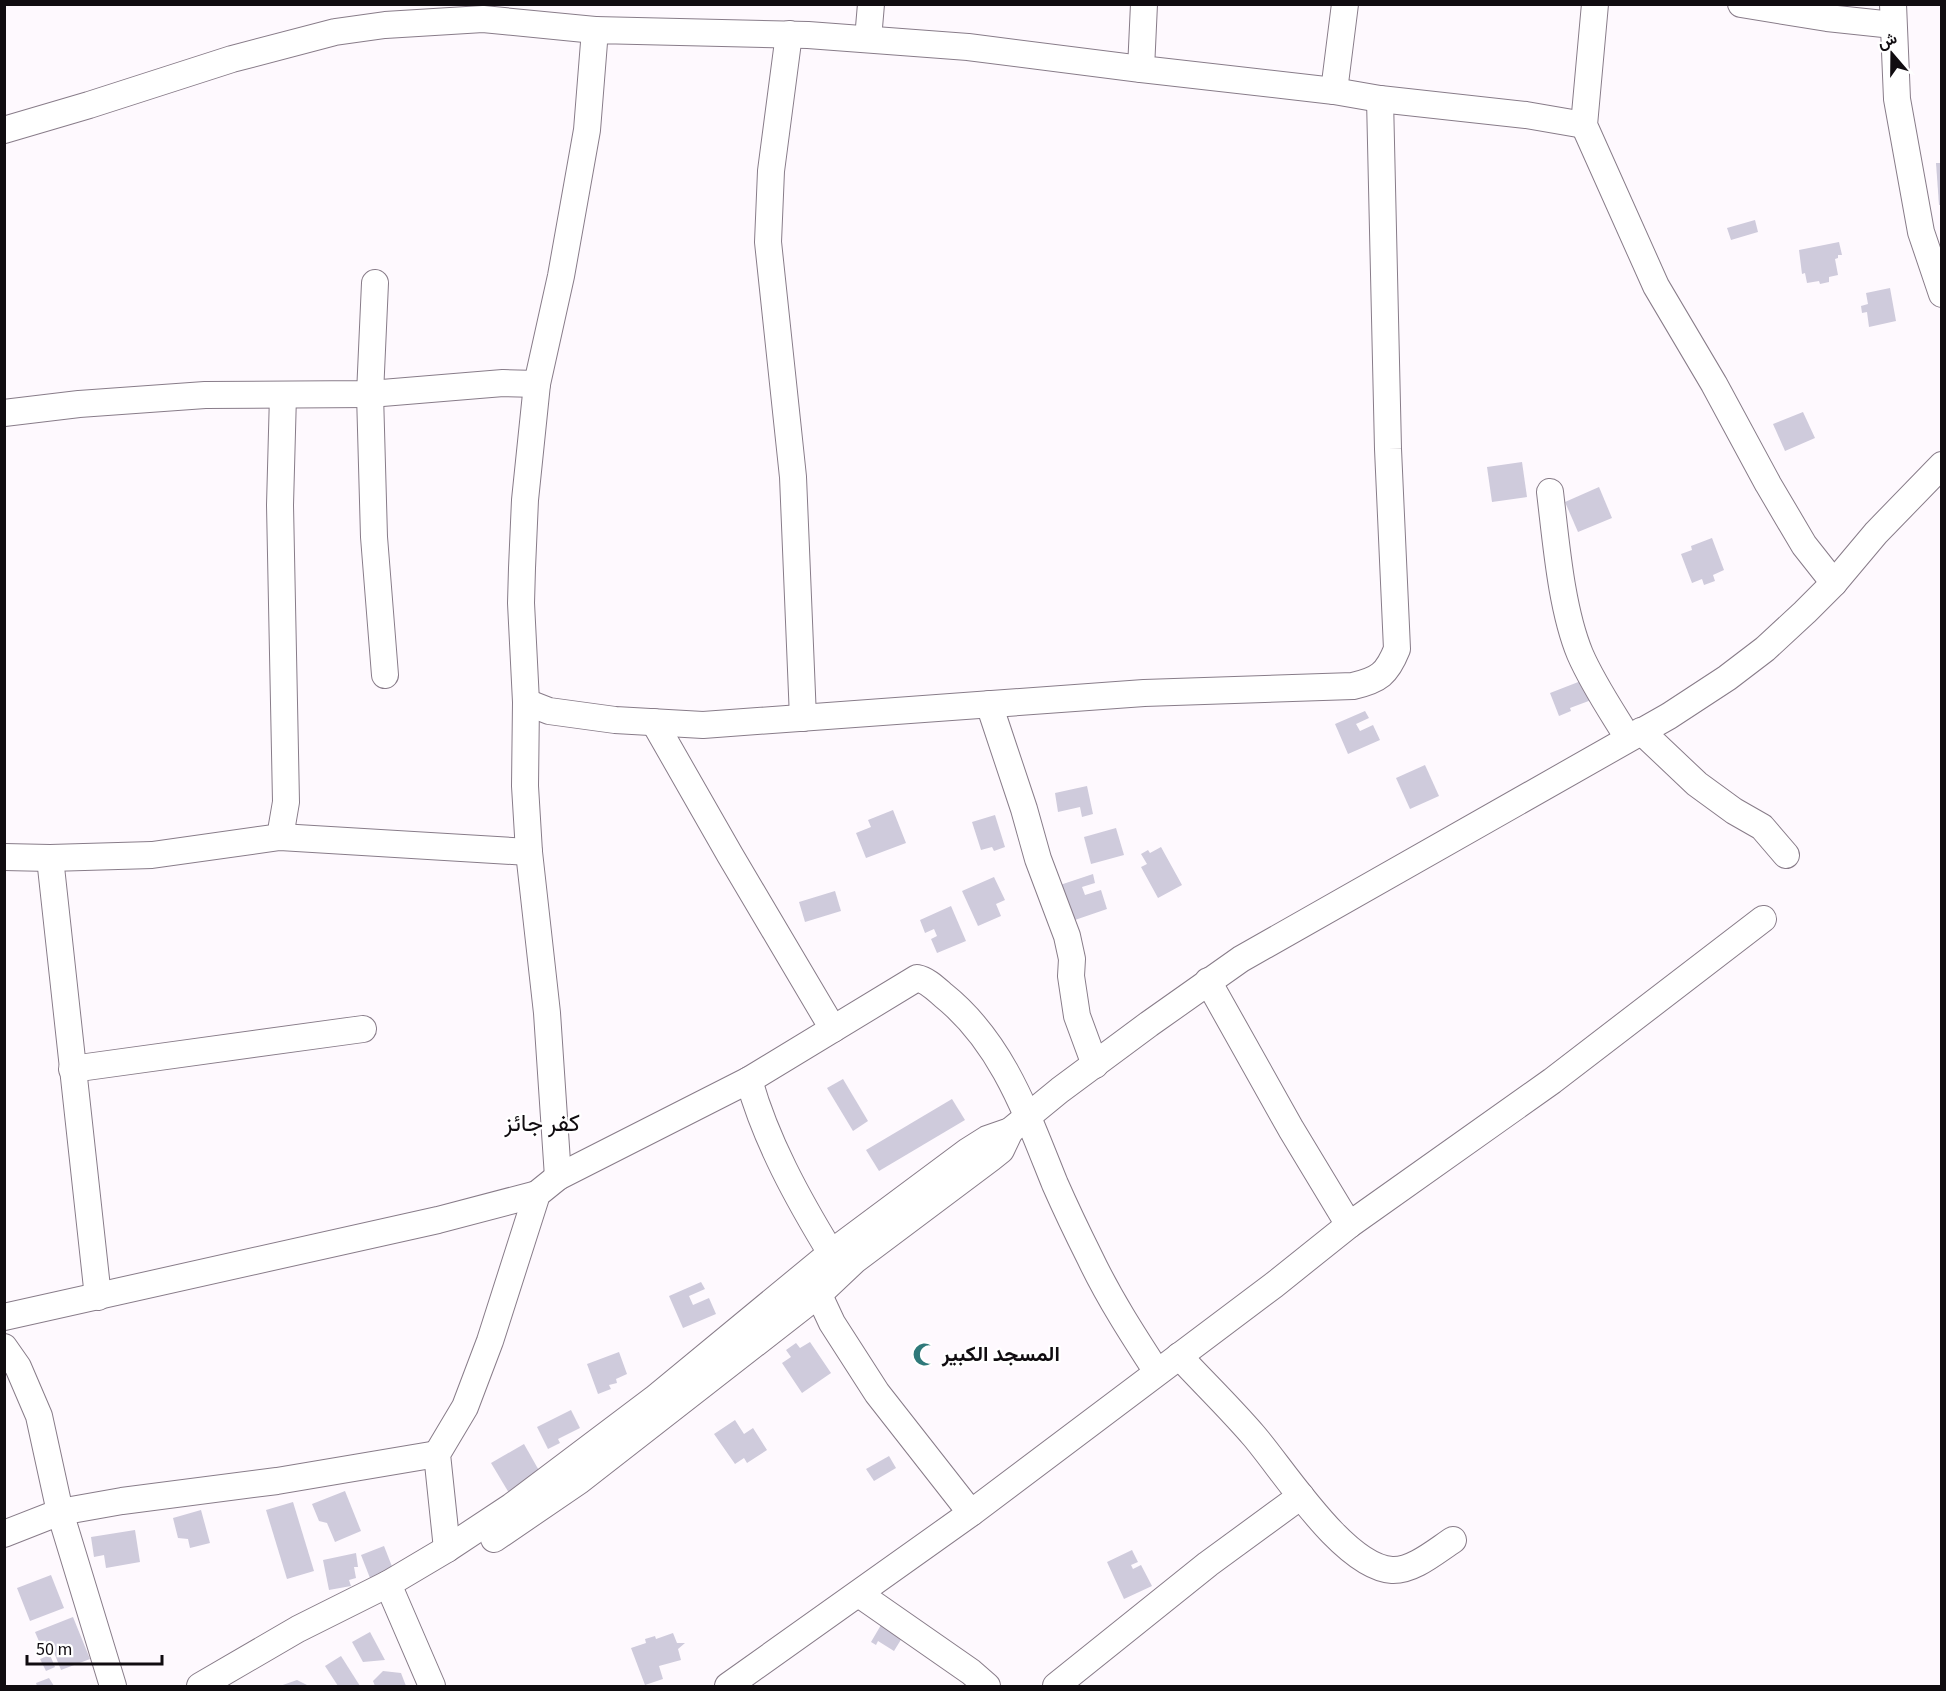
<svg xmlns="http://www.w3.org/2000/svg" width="1946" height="1691" viewBox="0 0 1946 1691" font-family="'Source Sans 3',Vazirmatn,sans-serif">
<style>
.building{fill:#cfcbdc}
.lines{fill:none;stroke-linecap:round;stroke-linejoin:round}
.minor-casing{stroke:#887c89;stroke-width:28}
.minor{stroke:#fff;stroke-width:26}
.labels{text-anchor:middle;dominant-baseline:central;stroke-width:4.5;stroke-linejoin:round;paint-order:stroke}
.poi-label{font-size:21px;font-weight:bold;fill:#100c10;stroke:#fff;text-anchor:start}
.quarter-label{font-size:24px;fill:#100c10;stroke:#fff}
</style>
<rect width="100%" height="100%" fill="#fef9fe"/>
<g class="building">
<polygon points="1936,163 1942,163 1942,205 1939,205"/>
<polygon points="1755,220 1758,232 1731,240 1727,228"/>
<polygon points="1839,242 1842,255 1838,255 1838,258 1835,259 1838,275 1829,277 1829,282 1820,284 1819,281 1807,283 1805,273 1802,274 1799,250"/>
<polygon points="1890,288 1896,321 1869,327 1867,312 1862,313 1861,306 1868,304 1866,293"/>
<polygon points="1803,412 1815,438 1785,451 1773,424"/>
<polygon points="1522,462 1527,497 1492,502 1487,467"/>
<polygon points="1599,487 1612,518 1578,532 1565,502"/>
<polygon points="1712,538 1724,570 1713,575 1715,581 1704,585 1702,579 1692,583 1681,554 1692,550 1691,546"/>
<polygon points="1586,679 1594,699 1570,708 1571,711 1559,716 1550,693"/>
<polygon points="1365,711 1369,718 1356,724 1360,731 1373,725 1380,740 1348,754 1335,724"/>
<polygon points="1425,765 1439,796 1410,809 1396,778"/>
<polygon points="1087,786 1093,814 1082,817 1080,807 1058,812 1055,793"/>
<polygon points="893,810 906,843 866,858 856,833 871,827 868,820"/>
<polygon points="995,815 1005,847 994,851 992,847 981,850 972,822"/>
<polygon points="1116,828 1124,855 1091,864 1084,837"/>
<polygon points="1161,847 1182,885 1158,898 1141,867 1147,864 1141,854 1148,850 1150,853"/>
<polygon points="1093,874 1095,883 1082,887 1085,895 1101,890 1107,909 1072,921 1060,885"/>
<polygon points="994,877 1005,900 996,904 1001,916 978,926 962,891"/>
<polygon points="835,891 841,911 805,922 799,902"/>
<polygon points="951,906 966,941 937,953 931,939 937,936 934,929 925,933 920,920"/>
<polygon points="843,1079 868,1121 853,1131 827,1088"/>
<polygon points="952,1099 965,1120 879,1171 866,1150"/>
<polygon points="701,1282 705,1289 689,1296 693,1305 709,1298 716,1314 683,1328 669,1296"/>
<polygon points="810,1342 831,1373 802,1393 782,1363 791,1357 786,1350 796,1343 800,1348"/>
<polygon points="619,1352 627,1374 616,1379 617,1383 609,1385 611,1389 598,1394 587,1364"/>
<polygon points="571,1410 580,1428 558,1439 560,1443 548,1449 537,1427"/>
<polygon points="735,1420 744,1434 753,1428 767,1450 747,1463 744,1458 735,1464 714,1434"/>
<polygon points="524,1444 541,1474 509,1493 491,1463"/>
<polygon points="889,1456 896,1468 874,1481 866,1469"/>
<polygon points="345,1491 361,1531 335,1542 327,1523 319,1521 312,1504"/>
<polygon points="293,1502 314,1571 287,1579 266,1510"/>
<polygon points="201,1510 210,1543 190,1548 188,1539 178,1538 173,1518"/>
<polygon points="135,1530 140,1562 106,1568 104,1555 94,1557 91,1537"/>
<polygon points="384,1546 393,1569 370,1578 361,1555"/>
<polygon points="1132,1550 1138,1562 1131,1565 1133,1569 1141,1565 1152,1586 1124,1599 1107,1562"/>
<polygon points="356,1553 358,1567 354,1567 356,1578 349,1580 351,1586 329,1590 323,1560"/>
<polygon points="51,1575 64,1608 30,1621 17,1588"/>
<polygon points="73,1617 90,1659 61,1670 53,1650 44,1653 35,1632"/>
<polygon points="881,1625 902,1638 894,1651 878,1641 876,1645 871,1642"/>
<polygon points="370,1632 385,1660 363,1662 352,1642"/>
<polygon points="673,1633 677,1643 685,1643 678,1649 681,1660 659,1666 663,1679 645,1685 631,1648 646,1643 645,1639 655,1636 656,1639"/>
<polygon points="50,1655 55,1667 46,1671 40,1659"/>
<polygon points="341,1656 360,1686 338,1686 325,1666"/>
<polygon points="383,1671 401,1673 406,1686 375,1686 373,1681"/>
<polygon points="49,1678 54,1686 37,1686 36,1683"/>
<polygon points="297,1680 309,1686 280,1686"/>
</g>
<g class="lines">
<defs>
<g id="minor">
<polyline points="1144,4 1141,69 1334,91 1380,99 1526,115 1584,125"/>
<polyline points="1595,4 1584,125 1656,286 1714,384 1768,484 1804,545 1834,583"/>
<polyline points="1741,4 1827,18 1893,25"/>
<polyline points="1893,4 1897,99 1921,232 1942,294"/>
<polyline points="789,34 771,171 768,242 793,477 803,718"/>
<polyline points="868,39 871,4"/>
<polyline points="1334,91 1345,4"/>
<polyline points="4,130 89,105 232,59 335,32 385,25 483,19 595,30"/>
<polyline points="375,283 370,394 374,537 385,675"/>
<polyline points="4,413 79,404 205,395 370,394 503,383 537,384"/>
<path d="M1550,492C1556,541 1561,608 1580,654C1593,684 1611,710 1628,738"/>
<path d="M526,702L549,711L615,720L703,725L1144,693L1353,686C1379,680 1387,674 1397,649L1388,449L1380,99"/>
<polyline points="989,704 1024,809 1038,859 1067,936 1072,959 1071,976 1077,1016 1095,1065"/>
<polyline points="654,722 730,855 833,1029"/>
<polyline points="1641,731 1697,784 1734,811 1762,827 1786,855"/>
<polyline points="280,837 286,802 280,505 283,395"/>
<polyline points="4,857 50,858 152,855 280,837 529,852"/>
<polyline points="50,858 98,1297"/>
<polyline points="72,1069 363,1029"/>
<path d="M749,1080C766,1141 798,1199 831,1253"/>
<polyline points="558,1177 547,1013 529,852 525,786 526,702 521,603 522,568 525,500 537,384 561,276 587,130 595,30 808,35 968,47 1141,69"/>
<polyline points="1349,1225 1552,1081 1763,919"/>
<polyline points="811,1278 832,1323 877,1393 971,1513"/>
<polyline points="4,1317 438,1220 537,1194"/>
<polyline points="4,1347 18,1367 39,1416 60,1512 113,1686"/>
<path d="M1179,1356C1204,1383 1230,1408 1254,1436C1284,1471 1344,1567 1392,1570C1413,1571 1436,1551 1453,1540"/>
<polyline points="4,1534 60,1512 122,1501 277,1481 437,1454"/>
<polyline points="494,1539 579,1481 819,1294 855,1260 991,1158 1001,1150 1010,1131"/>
<path d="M447,1549L437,1454L465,1407L490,1341L537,1194L558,1177L749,1080L917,978C927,980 935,988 943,995C1003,1043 1027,1115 1055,1184C1066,1209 1078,1234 1090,1258C1109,1298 1133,1335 1157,1372"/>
<polyline points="388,1584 432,1686"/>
<polyline points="859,1594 971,1672 987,1686"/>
<polyline points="200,1686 298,1629 388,1584 447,1549 512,1506 654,1399 831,1253 968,1151 987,1139 1010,1131 1060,1090 1149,1024 1241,959 1669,716 1727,678 1765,649 1805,612 1834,583 1876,533 1942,465"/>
<polyline points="728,1686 971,1513 1274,1285 1349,1225 1291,1129 1208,981"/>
<polyline points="1056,1686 1208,1564 1301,1496"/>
</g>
</defs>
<use href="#minor" class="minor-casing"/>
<use href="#minor" class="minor"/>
</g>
<defs>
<symbol id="mosque-bare" viewBox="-9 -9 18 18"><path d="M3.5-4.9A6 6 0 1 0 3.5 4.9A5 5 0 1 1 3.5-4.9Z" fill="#2f797a" stroke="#fff" stroke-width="2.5" paint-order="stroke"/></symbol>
</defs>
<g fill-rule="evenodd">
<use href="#mosque-bare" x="908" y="1338" width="33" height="33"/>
</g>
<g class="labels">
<g class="poi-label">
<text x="942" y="1354">المسجد الكبير</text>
</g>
<g class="quarter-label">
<text x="542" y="1123">كفر جائز</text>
</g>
</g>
<rect width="1946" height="1691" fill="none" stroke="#100c10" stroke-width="12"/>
<g transform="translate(1892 54) rotate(340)" stroke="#ffffff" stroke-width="4.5" paint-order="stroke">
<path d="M0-4.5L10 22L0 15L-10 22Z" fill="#100c10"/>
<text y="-9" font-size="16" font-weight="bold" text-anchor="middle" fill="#100c10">ش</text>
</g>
<path d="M27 1655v9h135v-9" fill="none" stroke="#100c10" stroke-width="3"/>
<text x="36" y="1655" font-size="18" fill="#100c10" stroke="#ffffff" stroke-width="4.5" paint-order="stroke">50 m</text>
</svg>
